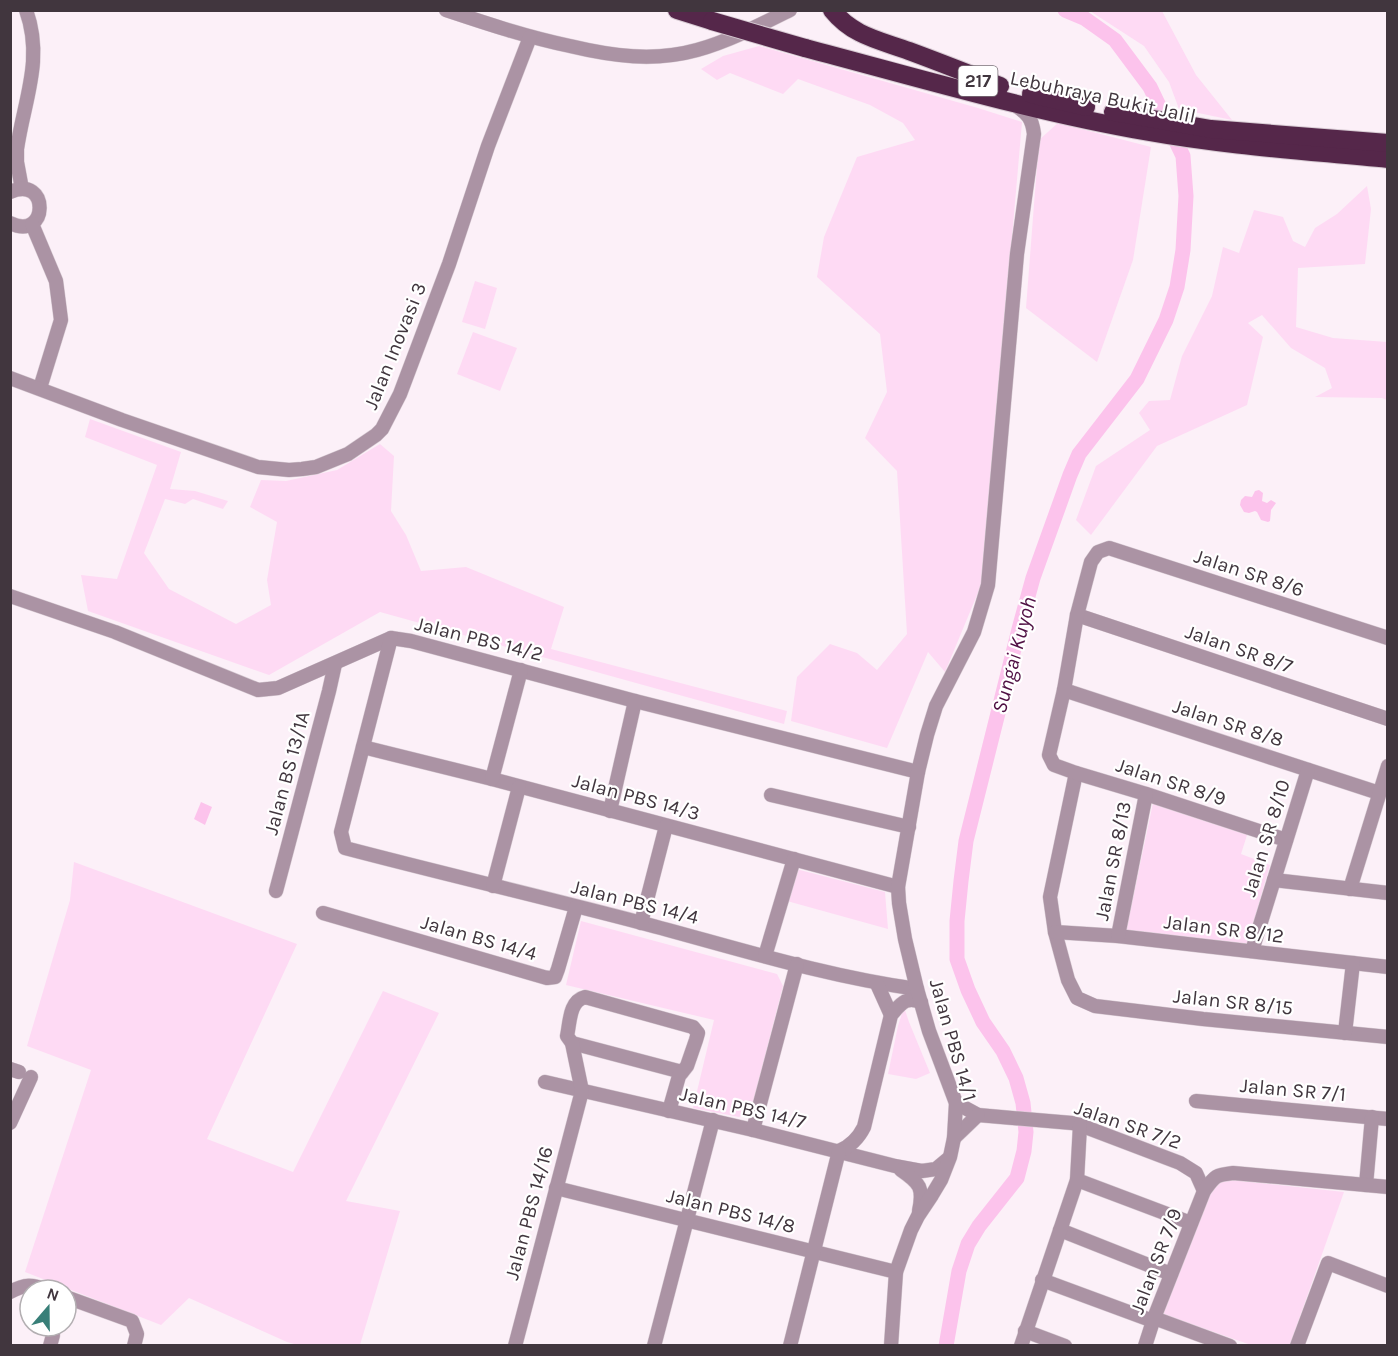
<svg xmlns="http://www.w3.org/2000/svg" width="1398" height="1356" viewBox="0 0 1398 1356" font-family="Karla,sans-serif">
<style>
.green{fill:#fedaf4}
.water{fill:#fcc3ec}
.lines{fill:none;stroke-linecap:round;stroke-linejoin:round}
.river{stroke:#fcc3ec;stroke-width:15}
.minor-casing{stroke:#d7cbd3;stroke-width:15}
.highway-casing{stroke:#d7cbd3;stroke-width:20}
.minor{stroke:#ab93a4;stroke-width:14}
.highway{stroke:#55274a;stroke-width:18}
.highway-bridge-casing{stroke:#d7cbd3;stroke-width:20;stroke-linecap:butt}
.highway-bridge{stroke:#55274a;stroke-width:18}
.labels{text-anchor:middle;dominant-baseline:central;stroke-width:4.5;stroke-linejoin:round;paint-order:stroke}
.shield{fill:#fff;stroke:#7a7278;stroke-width:1.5}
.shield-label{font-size:18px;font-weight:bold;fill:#41363e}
.street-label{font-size:20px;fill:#41363e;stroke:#fff}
.water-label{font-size:21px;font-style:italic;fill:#501044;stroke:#fff}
</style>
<rect width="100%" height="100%" fill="#fcf0f8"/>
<g class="green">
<polygon points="1090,11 1162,11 1196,75 1232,120 1179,109 1169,82 1144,46"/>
<polygon points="759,46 978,108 1022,122 982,583 945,672 928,652 887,748 791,721 797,677 830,644 857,653 877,670 907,634 897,471 865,438 887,392 880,334 817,277 824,237 857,157 915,140 903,123 870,105 798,79 783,94 730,73 717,80 701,69 723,56"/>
<polygon points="1058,123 1151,147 1133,260 1097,362 1026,308 1039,140"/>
<polygon points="1367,186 1371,209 1365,264 1298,268 1296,327 1333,338 1387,342 1387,400 1382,398 1315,397 1332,388 1325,368 1291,348 1262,315 1248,323 1263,337 1247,405 1157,446 1091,535 1076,520 1096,466 1150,430 1139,413 1149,401 1170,400 1182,356 1212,296 1223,247 1239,253 1254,210 1283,217 1293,241 1305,247 1315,228 1337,214"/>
<polygon points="475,281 497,288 485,329 462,322"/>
<polygon points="473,332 517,348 500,391 457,374"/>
<polygon points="90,419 181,452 170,489 195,491 228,501 223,509 193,499 185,504 165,499 144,553 169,589 236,624 271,605 267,580 277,522 250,507 261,480 286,481 337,470 380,444 394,456 391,511 406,535 421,571 466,567 564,607 551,649 787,711 784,724 380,612 269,675 88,611 81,575 117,579 157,465 85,437"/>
<polygon points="1153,803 1248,832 1241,854 1270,865 1247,945 1126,931"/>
<polygon points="74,862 297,944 207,1139 293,1172 383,991 439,1013 346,1201 400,1211 360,1345 301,1346 287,1342 189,1298 161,1325 25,1272 91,1070 27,1046 70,900"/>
<polygon points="796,869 885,892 888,929 787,901"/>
<polygon points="581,921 777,974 783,986 751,1111 739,1117 693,1108 714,1020 566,985"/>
<polygon points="904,1007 909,1022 930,1073 916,1079 888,1074 898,1026"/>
<polygon points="1222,1179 1344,1192 1290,1345 1251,1345 1162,1314 1210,1190"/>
</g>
<g class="water">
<polygon points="1259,490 1263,493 1262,501 1267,503 1271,500 1276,503 1271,510 1270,521 1268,522 1261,520 1257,512 1255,511 1249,513 1244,512 1240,505 1241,500 1245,496 1252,497 1255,491"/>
<polygon points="201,802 212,807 205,825 194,819"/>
</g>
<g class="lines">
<polyline class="river" points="946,1346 959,1271 968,1244 979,1226 1017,1178 1024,1151 1026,1132 1023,1103 1016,1078 1003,1051 983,1022 968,990 957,959 957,921 961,881 966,841 1019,629 1033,578 1070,475 1079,454 1137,379 1166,320 1177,287 1183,250 1186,196 1183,156 1150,87 1115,40 1084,18 1065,10"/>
<defs>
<g id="minor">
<path d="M446,10C488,24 527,37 570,46C612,56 654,62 697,50C729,41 760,25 790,10"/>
<path d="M22,189L17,162V149C24,100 44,60 26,10"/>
<path d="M10,192C50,174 49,242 10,223"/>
<polyline points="32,224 56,281 61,320 40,388"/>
<polyline points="10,378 122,420 258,467 289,470 302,469 316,467 348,454 376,435 382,429 400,394 449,264 488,146 530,37"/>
<polyline points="10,596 115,632 258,690 278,688 391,638 411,641 635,701 918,772"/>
<polyline points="1077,615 1388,719"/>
<path d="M391,638L341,832L345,848C444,874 543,897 642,923C733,947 823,976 917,989"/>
<polyline points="1064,690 1379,793"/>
<polyline points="363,747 492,779 898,887"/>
<polyline points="1076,773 1050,897 1055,932 1068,980 1077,998 1095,1006 1203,1019 1388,1037"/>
<polyline points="492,779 521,670"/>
<polyline points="771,795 909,827"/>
<polyline points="610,811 635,701"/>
<polyline points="1286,840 1146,794 1076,773 1054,765 1049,755 1064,690 1077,615 1091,562 1098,552 1109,548 1388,638"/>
<polyline points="1274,880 1388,893"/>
<polyline points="493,886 519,787"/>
<polyline points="1350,889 1388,766"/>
<polyline points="276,891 329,691 335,664"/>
<polyline points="323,913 547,978 555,977 558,969 576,907"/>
<polyline points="641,923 666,826"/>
<polyline points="1055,932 1118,936 1388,967"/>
<polyline points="1118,936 1146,794"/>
<polyline points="1252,951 1308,770"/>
<polyline points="765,956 794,859"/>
<polyline points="877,984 891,1015"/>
<polyline points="1345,1033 1353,963"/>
<polyline points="572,1043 682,1072"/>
<polyline points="10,1069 19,1072"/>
<polyline points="545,1082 753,1130 895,1166 922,1171 936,1169 948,1159"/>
<polyline points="1196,1101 1388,1119"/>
<polyline points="956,1103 978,1115 1072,1123 1080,1125 1180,1163 1196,1173 1204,1191"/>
<polyline points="10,1123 31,1077"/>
<polyline points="753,1130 797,964"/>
<polyline points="954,1138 978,1115"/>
<path d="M839,1151C851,1146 858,1139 864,1127L891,1015C901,1004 905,996 921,1002"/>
<path d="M901,1170C920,1183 924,1188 919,1211"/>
<polyline points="1077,1180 1191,1223"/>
<polyline points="1366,1185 1372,1117"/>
<polyline points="556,1188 896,1272"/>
<polyline points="1060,1230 1171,1274"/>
<polyline points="1042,1280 1153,1321"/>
<path d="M10,1292C25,1284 32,1284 47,1290"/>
<polyline points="66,1297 132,1321 137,1334 134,1346"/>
<polyline points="1154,1318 1230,1346"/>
<polyline points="1025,1331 1065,1346"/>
<polyline points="50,1346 53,1335"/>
<path d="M515,1346L582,1091L572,1043L567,1036C570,1023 569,1001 585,997L693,1027L698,1033L696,1040L687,1066L679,1076L669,1111"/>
<polyline points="654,1346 713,1120"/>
<polyline points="790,1346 839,1151"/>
<path d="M891,1346L896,1272L911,1230L918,1216L932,1195L941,1180L950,1157L954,1138L956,1103L929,1031L917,989L905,939L899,903L898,887L918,772L927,735L936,706L974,632L988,585L1017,254L1034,134C1032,118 1028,114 1015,105"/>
<polyline points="1021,1346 1077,1180 1080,1125"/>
<path d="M1145,1346L1154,1318L1204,1191C1215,1176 1215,1175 1233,1173L1388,1187"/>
<polyline points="1297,1346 1328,1263 1388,1286"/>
</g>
<g id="highway">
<polyline points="677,10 712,21"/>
<path d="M832,10C853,36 879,40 909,51C939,62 969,74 1000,86"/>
<path d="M805,48C919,78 1033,112 1149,132C1227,146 1308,151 1388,159"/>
<polyline points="1031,94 1086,107"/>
<polyline points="1113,112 1211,129 1388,143"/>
</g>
</defs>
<use href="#minor" class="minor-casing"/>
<use href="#highway" class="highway-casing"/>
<use href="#minor" class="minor"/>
<use href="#highway" class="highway"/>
<defs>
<polyline id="highway-bridge" points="712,21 805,48"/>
</defs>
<use href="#highway-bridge" class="highway-bridge-casing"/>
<use href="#highway-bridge" class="highway-bridge"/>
</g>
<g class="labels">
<rect class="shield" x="958.5" y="66" width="39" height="30" rx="4.5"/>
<g class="shield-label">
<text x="978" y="81">217</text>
</g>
<g class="street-label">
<text transform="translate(1103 97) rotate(12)">Lebuhraya Bukit Jalil</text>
<text transform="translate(395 346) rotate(-68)">Jalan Inovasi 3</text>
<text transform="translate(1249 573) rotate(18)">Jalan SR 8/6</text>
<text transform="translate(479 639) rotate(14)">Jalan PBS 14/2</text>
<text transform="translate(1239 649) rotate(19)">Jalan SR 8/7</text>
<text transform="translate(1228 723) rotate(18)">Jalan SR 8/8</text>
<text transform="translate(287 773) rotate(-75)">Jalan BS 13/1A</text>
<text transform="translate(1171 782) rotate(18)">Jalan SR 8/9</text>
<text transform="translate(636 797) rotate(15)">Jalan PBS 14/3</text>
<text transform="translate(1266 838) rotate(-73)">Jalan SR 8/10</text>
<text transform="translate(1113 861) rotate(-79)">Jalan SR 8/13</text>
<text transform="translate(635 902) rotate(14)">Jalan PBS 14/4</text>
<text transform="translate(1224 929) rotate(7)">Jalan SR 8/12</text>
<text transform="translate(479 938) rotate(16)">Jalan BS 14/4</text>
<text transform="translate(1233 1002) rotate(6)">Jalan SR 8/15</text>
<text transform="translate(953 1040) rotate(74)">Jalan PBS 14/1</text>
<text transform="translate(1293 1090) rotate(5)">Jalan SR 7/1</text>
<text transform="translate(743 1108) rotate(13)">Jalan PBS 14/7</text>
<text transform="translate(1128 1125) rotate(19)">Jalan SR 7/2</text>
<text transform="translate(731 1211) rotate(14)">Jalan PBS 14/8</text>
<text transform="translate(529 1213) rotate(-75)">Jalan PBS 14/16</text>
<text transform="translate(1156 1261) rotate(-69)">Jalan SR 7/9</text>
</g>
<g class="water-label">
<text transform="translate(1014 655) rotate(-75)">Sungai Kuyoh</text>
</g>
</g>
<rect width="1398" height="1356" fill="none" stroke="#41363e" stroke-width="24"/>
<g transform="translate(48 1308) rotate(20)"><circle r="28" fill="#ffffff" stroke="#b3afb2" stroke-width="1.5"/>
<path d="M0-4.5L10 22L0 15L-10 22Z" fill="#387f78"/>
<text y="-9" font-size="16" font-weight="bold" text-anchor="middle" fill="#41363e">N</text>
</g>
</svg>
